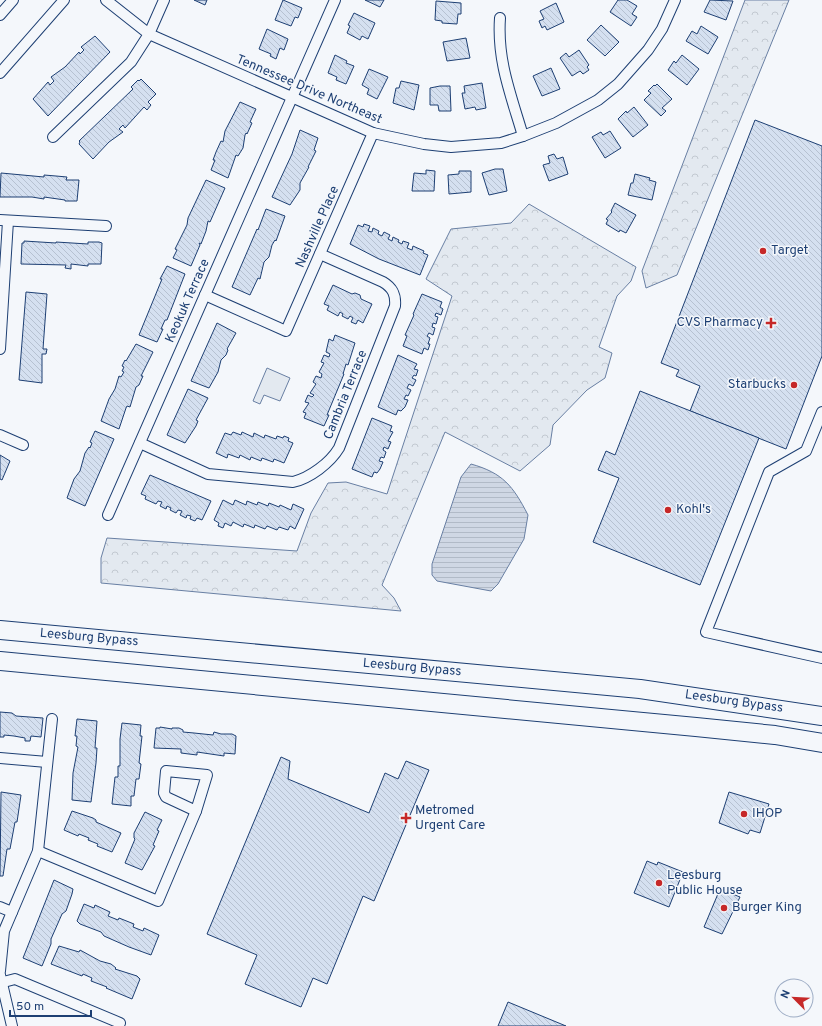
<svg xmlns="http://www.w3.org/2000/svg" width="822" height="1026" viewBox="0 0 822 1026" font-family="Overpass,sans-serif">
<style>
.forest{fill:url(#forest-crowns);stroke:#687fa3}
.park{fill:#e3e9f0;stroke:#687fa3}
.water{fill:url(#water-rules);stroke:#687fa3}
.building{fill:url(#building-back-hatch);stroke:#1d3f73}
.lines{fill:none;stroke-linecap:round;stroke-linejoin:round}
.street-casing{stroke:#1d3f73;stroke-width:12}
.highway-casing{stroke:#1d3f73;stroke-width:20}
.street{stroke:#f4f7fb;stroke-width:10}
.highway{stroke:#f4f7fb;stroke-width:18}
.poi-dot{fill:#c62828;stroke:#f4f7fb;stroke-width:1.5}
.labels{text-anchor:middle;dominant-baseline:central;stroke-width:3;stroke-linejoin:round;paint-order:stroke}
.street-label{font-size:13px;fill:#1d3f73;stroke:#f4f7fb}
.poi-label{font-size:13px;fill:#1d3f73;stroke:#f4f7fb;text-anchor:start}
</style>
<defs>
<pattern id="forest-crowns" width="20" height="18" patternUnits="userSpaceOnUse"><rect width="20" height="18" fill="#e3e9f0"/><path d="M2 6a3 3 0 1 1 6 0M12 15a3 3 0 1 1 6 0" fill="none" stroke="#c2c9d1"/></pattern>
<pattern id="water-rules" width="6" height="5" patternUnits="userSpaceOnUse"><rect width="6" height="5" fill="#cfd7e4"/><path d="M0 2.5h6" fill="none" stroke="#b1bac7"/></pattern>
<pattern id="building-back-hatch" width="6" height="6" patternUnits="userSpaceOnUse"><rect width="6" height="6" fill="#d5e0f0"/><path d="M-1 5l2 2M0 0l6 6M5-1l2 2" fill="none" stroke="#b6c1d1"/></pattern>
</defs>
<rect width="100%" height="100%" fill="#f4f7fb"/>
<g class="forest">
<polygon points="745,0 789,0 677,275 646,288 642,271"/>
<polygon points="529,204 636,267 631,281 617,296 599,347 612,353 605,378 587,390 553,425 550,445 520,471 445,432 382,585 394,598 401,611 101,583 101,558 107,538 297,551 311,513 328,483 346,482 387,494 452,296 426,279 451,229 511,223"/>
</g>
<polygon class="park" points="267,368 290,378 280,401 264,395 260,404 253,401"/>
<path class="water" d="M471,464C503,473 513,486 528,515L524,539L498,584L491,591L437,581L432,575V564L461,477Z"/>
<g class="building">
<polygon points="194,0 207,0 205,5"/>
<polygon points="283,0 302,8 298,18 295,17 291,26 275,20"/>
<polygon points="365,0 384,0 380,7"/>
<polygon points="618,0 627,0 637,6 632,14 637,17 631,26 610,12"/>
<polygon points="710,0 733,1 726,20 704,12"/>
<polygon points="436,1 461,3 461,14 458,14 457,24 442,23 442,21 435,20"/>
<polygon points="556,3 564,22 547,30 545,26 542,28 539,21 544,19 540,11"/>
<polygon points="354,13 375,23 368,39 362,36 360,40 347,33 350,26 348,25"/>
<polygon points="601,25 619,42 605,56 587,40"/>
<polygon points="701,26 718,37 708,54 686,41 692,31 697,34"/>
<polygon points="267,29 288,39 284,50 280,48 276,59 270,56 271,54 259,49"/>
<polygon points="95,36 110,52 48,116 33,99 48,82 50,85 54,81 51,77 65,67 79,52 80,54 84,50 81,47"/>
<polygon points="466,38 470,58 447,61 443,42"/>
<polygon points="579,50 589,65 587,67 589,70 583,74 580,71 572,76 560,58 566,53 569,57"/>
<polygon points="335,55 347,61 346,63 354,66 346,84 336,80 337,77 328,73"/>
<polygon points="682,55 699,69 687,85 668,70 674,61 676,63"/>
<polygon points="551,68 560,89 542,96 533,76"/>
<polygon points="369,69 388,77 377,99 367,94 369,89 362,85"/>
<polygon points="141,79 156,94 148,102 151,105 147,110 144,107 125,128 123,125 119,129 123,132 109,142 93,159 79,144 80,142 79,141 133,89 131,87 138,80 139,81"/>
<polygon points="401,81 419,85 414,110 393,103 396,88 399,88"/>
<polygon points="482,83 486,108 476,110 475,107 465,109 462,93 465,93 464,86"/>
<polygon points="657,84 672,99 662,108 666,111 661,116 644,100 651,93 648,91 654,85 655,86"/>
<polygon points="440,86 450,86 451,111 439,111 438,105 430,105 430,88"/>
<polygon points="240,102 256,109 250,122 252,123 247,134 246,133 245,135 243,148 238,156 236,155 228,178 211,170 215,160 213,160 216,152 221,141 223,142 225,131"/>
<polygon points="634,107 648,125 633,137 618,119 626,111 627,113"/>
<polygon points="755,120 822,146 822,356 786,449 690,411 700,386 676,376 679,370 661,363"/>
<polygon points="300,130 318,138 314,150 316,151 308,167 309,167 300,183 300,190 290,205 272,197 292,154"/>
<polygon points="610,131 621,148 605,158 592,137 601,132 603,135"/>
<polygon points="554,154 557,159 563,157 568,174 549,181 543,165 550,163 548,156"/>
<polygon points="495,169 503,169 507,191 489,195 482,173"/>
<polygon points="426,170 435,171 434,191 412,191 414,173 426,174"/>
<polygon points="459,171 471,171 471,192 449,194 448,175 459,174"/>
<polygon points="1,173 44,177 44,175 56,176 67,177 66,180 79,180 77,201 65,201 65,200 44,197 44,199 32,197 0,197"/>
<polygon points="635,174 650,178 649,180 656,182 652,200 628,195 631,183 633,183"/>
<polygon points="206,180 225,188 210,222 208,221 206,231 201,244 199,243 200,245 191,266 173,258 177,250 175,249 187,225 188,218"/>
<polygon points="615,203 636,215 626,233 620,230 619,232 606,224 608,220 606,219 612,212 611,211"/>
<polygon points="266,209 285,216 276,241 275,240 272,245 269,257 264,262 260,279 258,278 250,295 232,287 257,229 258,230"/>
<polygon points="364,224 370,226 368,231 372,232 373,228 379,231 378,234 382,236 384,232 390,235 388,239 392,241 393,237 399,240 398,242 402,244 403,241 409,243 407,248 412,250 413,246 424,251 423,253 428,255 420,275 379,259 350,244 358,225 363,227"/>
<polygon points="24,241 56,243 56,242 88,244 88,242 99,242 102,243 101,264 88,264 88,266 71,264 71,269 65,268 66,265 21,264 22,243 24,243"/>
<polygon points="167,266 185,274 167,320 165,320 161,329 163,329 157,342 139,335 162,279 160,279"/>
<polygon points="333,285 352,294 355,293 360,295 361,299 372,304 363,323 358,320 356,324 351,322 353,318 350,316 348,319 342,316 343,314 340,312 338,316 327,310 329,306 324,304"/>
<polygon points="26,292 47,294 43,349 47,349 46,354 42,354 42,383 19,380"/>
<polygon points="422,294 442,302 440,307 443,309 441,315 436,313 435,316 438,317 436,324 433,323 432,327 435,328 433,335 429,333 427,336 430,338 428,344 430,344 428,350 424,348 422,354 403,346 407,336 405,335 414,315 413,314"/>
<polygon points="217,323 236,333 227,349 228,350 226,355 221,360 218,372 209,388 191,381"/>
<polygon points="335,335 355,343 348,365 346,364 343,374 344,374 327,415 329,415 324,426 304,418 306,413 303,412 309,403 305,402 308,395 312,397 314,395 310,393 316,384 313,382 316,376 321,378 322,374 319,372 324,363 321,362 324,355 329,357 330,354 326,352 329,339 333,341"/>
<polygon points="136,344 153,352 141,376 143,376 139,385 136,387 130,407 127,406 126,408 119,429 101,421 109,399 115,389 119,376 121,377 124,372 122,371 124,367 122,366 125,360 126,361"/>
<polygon points="398,355 417,364 414,369 418,370 416,376 414,375 412,378 416,380 413,386 409,384 407,388 411,390 408,396 406,395 404,399 408,400 405,407 401,411 398,410 396,415 378,407"/>
<polygon points="188,389 208,398 196,420 198,421 196,426 185,443 167,435"/>
<polygon points="640,391 759,438 700,585 593,542 619,478 598,470 606,451 615,455"/>
<polygon points="372,418 392,426 390,431 393,432 388,441 391,442 388,449 384,447 383,450 386,452 384,458 381,457 379,461 383,462 380,469 377,473 374,472 372,477 352,469"/>
<polygon points="95,431 114,439 85,506 67,498 74,479 80,471 85,453 89,447 90,448 92,443 90,442"/>
<polygon points="233,432 241,435 242,432 253,437 254,433 264,438 265,435 276,439 277,436 283,438 284,436 289,438 288,441 293,443 284,463 274,459 273,462 262,458 261,461 251,457 250,460 240,455 239,458 228,454 227,458 216,453 225,433 231,435"/>
<polygon points="0,455 10,461 2,480 0,479"/>
<polygon points="150,475 211,501 202,520 197,518 195,521 190,519 191,516 187,515 186,518 180,515 182,511 178,510 176,513 170,510 171,508 167,506 166,509 160,506 162,502 158,501 156,504 145,499 146,496 141,494"/>
<polygon points="223,500 233,505 235,500 246,505 247,501 257,505 258,502 268,506 269,503 279,507 280,505 291,510 293,504 304,509 295,529 290,526 288,530 279,527 277,530 267,526 265,529 255,525 254,528 244,524 243,527 233,522 231,526 225,523 223,528 218,526 219,523 214,520"/>
<polygon points="0,712 12,713 16,716 43,718 41,737 31,736 30,741 25,741 25,738 14,736 4,735 4,737 0,737"/>
<polygon points="77,719 97,721 95,748 97,748 96,763 91,802 72,800 73,773 78,747 76,746 77,736 75,736"/>
<polygon points="122,723 141,725 140,736 142,736 139,763 141,764 139,779 136,779 134,796 131,796 131,806 112,804 115,777 118,777 118,766 120,766 120,739"/>
<polygon points="160,727 172,729 172,728 179,728 183,730 183,732 194,733 213,735 214,732 221,734 232,734 236,736 235,754 224,753 224,756 197,752 197,755 181,753 181,749 154,748 156,728 160,728"/>
<polygon points="281,757 290,761 288,779 369,813 385,773 398,779 406,761 429,770 374,901 363,896 327,984 313,978 301,1007 245,984 257,955 207,934"/>
<polygon points="1,792 21,795 17,822 15,822 10,849 7,849 3,876 0,876"/>
<polygon points="729,792 769,804 760,833 750,830 748,834 719,823"/>
<polygon points="72,811 93,818 96,820 96,822 121,833 112,852 97,846 98,844 88,840 89,838 79,834 78,836 64,830"/>
<polygon points="145,812 162,820 157,830 159,831 153,845 155,846 142,870 125,863 135,839 134,838 134,833"/>
<polygon points="647,861 657,865 658,862 683,872 669,907 634,893"/>
<polygon points="54,880 73,889 72,894 66,911 62,914 51,939 51,944 42,966 23,958"/>
<polygon points="720,889 740,897 722,934 704,927"/>
<polygon points="84,904 94,908 95,905 110,912 108,916 118,920 119,918 134,924 133,927 143,931 144,928 159,935 151,955 129,947 104,936 101,932 80,924 77,921"/>
<polygon points="59,946 79,952 80,950 100,961 111,964 116,968 115,969 137,976 140,979 132,999 106,988 107,987 91,981 92,978 83,974 82,976 51,964"/>
<polygon points="508,1002 566,1026 498,1026"/>
</g>
<g class="lines">
<defs>
<g id="street">
<polyline points="106,0 149,34 373,133 424,144 451,147 501,143 523,136 556,123 598,100 618,84 648,50 662,29 675,0"/>
<polyline points="0,15 13,0"/>
<path d="M500,18C497,61 511,95 523,136"/>
<polyline points="0,73 64,0"/>
<polyline points="53,137 131,62 149,34 164,0"/>
<polyline points="0,220 106,226"/>
<polyline points="205,295 286,331 373,133"/>
<polyline points="0,349 8,221"/>
<polyline points="822,412 806,451 769,472 706,632 822,658"/>
<polyline points="0,435 23,445"/>
<path d="M140,443L208,474L293,482C310,478 330,463 339,448L395,306C396,295 393,288 383,282L320,254"/>
<polyline points="108,515 335,0"/>
<polyline points="0,758 47,762"/>
<polygon points="166,771 207,775 196,811 166,797 164,793"/>
<polyline points="38,851 158,901 196,811"/>
<polyline points="0,907 12,912"/>
<polyline points="0,971 4,931 38,851 52,719"/>
<polyline points="0,975 12,1026"/>
<polyline points="0,983 15,979 120,1023"/>
</g>
<g id="highway">
<polyline points="0,630 640,689 822,716"/>
<polyline points="0,661 696,727 775,735 822,743"/>
</g>
</defs>
<use href="#street" class="street-casing"/>
<use href="#highway" class="highway-casing"/>
<use href="#street" class="street"/>
<use href="#highway" class="highway"/>
</g>
<g class="poi-dot">
<circle cx="763" cy="251" r="4"/>
<path d="M769 317h4v4h4v4h-4v4h-4v-4h-4v-4h4z"/>
<circle cx="794" cy="385" r="4"/>
<circle cx="668" cy="510" r="4"/>
<circle cx="744" cy="814" r="4"/>
<path d="M404 812h4v4h4v4h-4v4h-4v-4h-4v-4h4z"/>
<circle cx="659" cy="883" r="4"/>
<circle cx="724" cy="908" r="4"/>
</g>
<g class="labels">
<g class="street-label">
<text transform="translate(309 90) rotate(23)">Tennessee Drive Northeast</text>
<text transform="translate(318 227) rotate(-66)">Nashville Place</text>
<text transform="translate(188 301) rotate(-66)">Keokuk Terrace</text>
<text transform="translate(346 395) rotate(-68)">Cambria Terrace</text>
<text transform="translate(89 638) rotate(5)">Leesburg Bypass</text>
<text transform="translate(412 668) rotate(5)">Leesburg Bypass</text>
<text transform="translate(734 702) rotate(8)">Leesburg Bypass</text>
</g>
<g class="poi-label">
<text x="771" y="251">Target</text>
<text x="763" y="323" text-anchor="end">CVS Pharmacy</text>
<text x="786" y="385" text-anchor="end">Starbucks</text>
<text x="676" y="510">Kohl's</text>
<text x="415" y="811">Metromed<tspan x="415" dy="15">Urgent Care</tspan></text>
<text x="752" y="814">IHOP</text>
<text x="667" y="876">Leesburg<tspan x="667" dy="15">Public House</tspan></text>
<text x="732" y="908">Burger King</text>
</g>
</g>
<g transform="translate(794 998) rotate(294)"><circle r="19" fill="#f4f7fb" stroke="#9eadc5"/>
<path d="M0-3L7 15L0 10L-7 15Z" fill="#c62828"/>
<text y="-6" font-size="11" font-weight="bold" text-anchor="middle" fill="#1d3f73">N</text>
</g>
<path d="M10 1010v6h81v-6" fill="none" stroke="#1d3f73" stroke-width="2"/>
<text x="16" y="1010" font-size="12" fill="#1d3f73" stroke="#f4f7fb" stroke-width="3" paint-order="stroke">50 m</text>
</svg>
